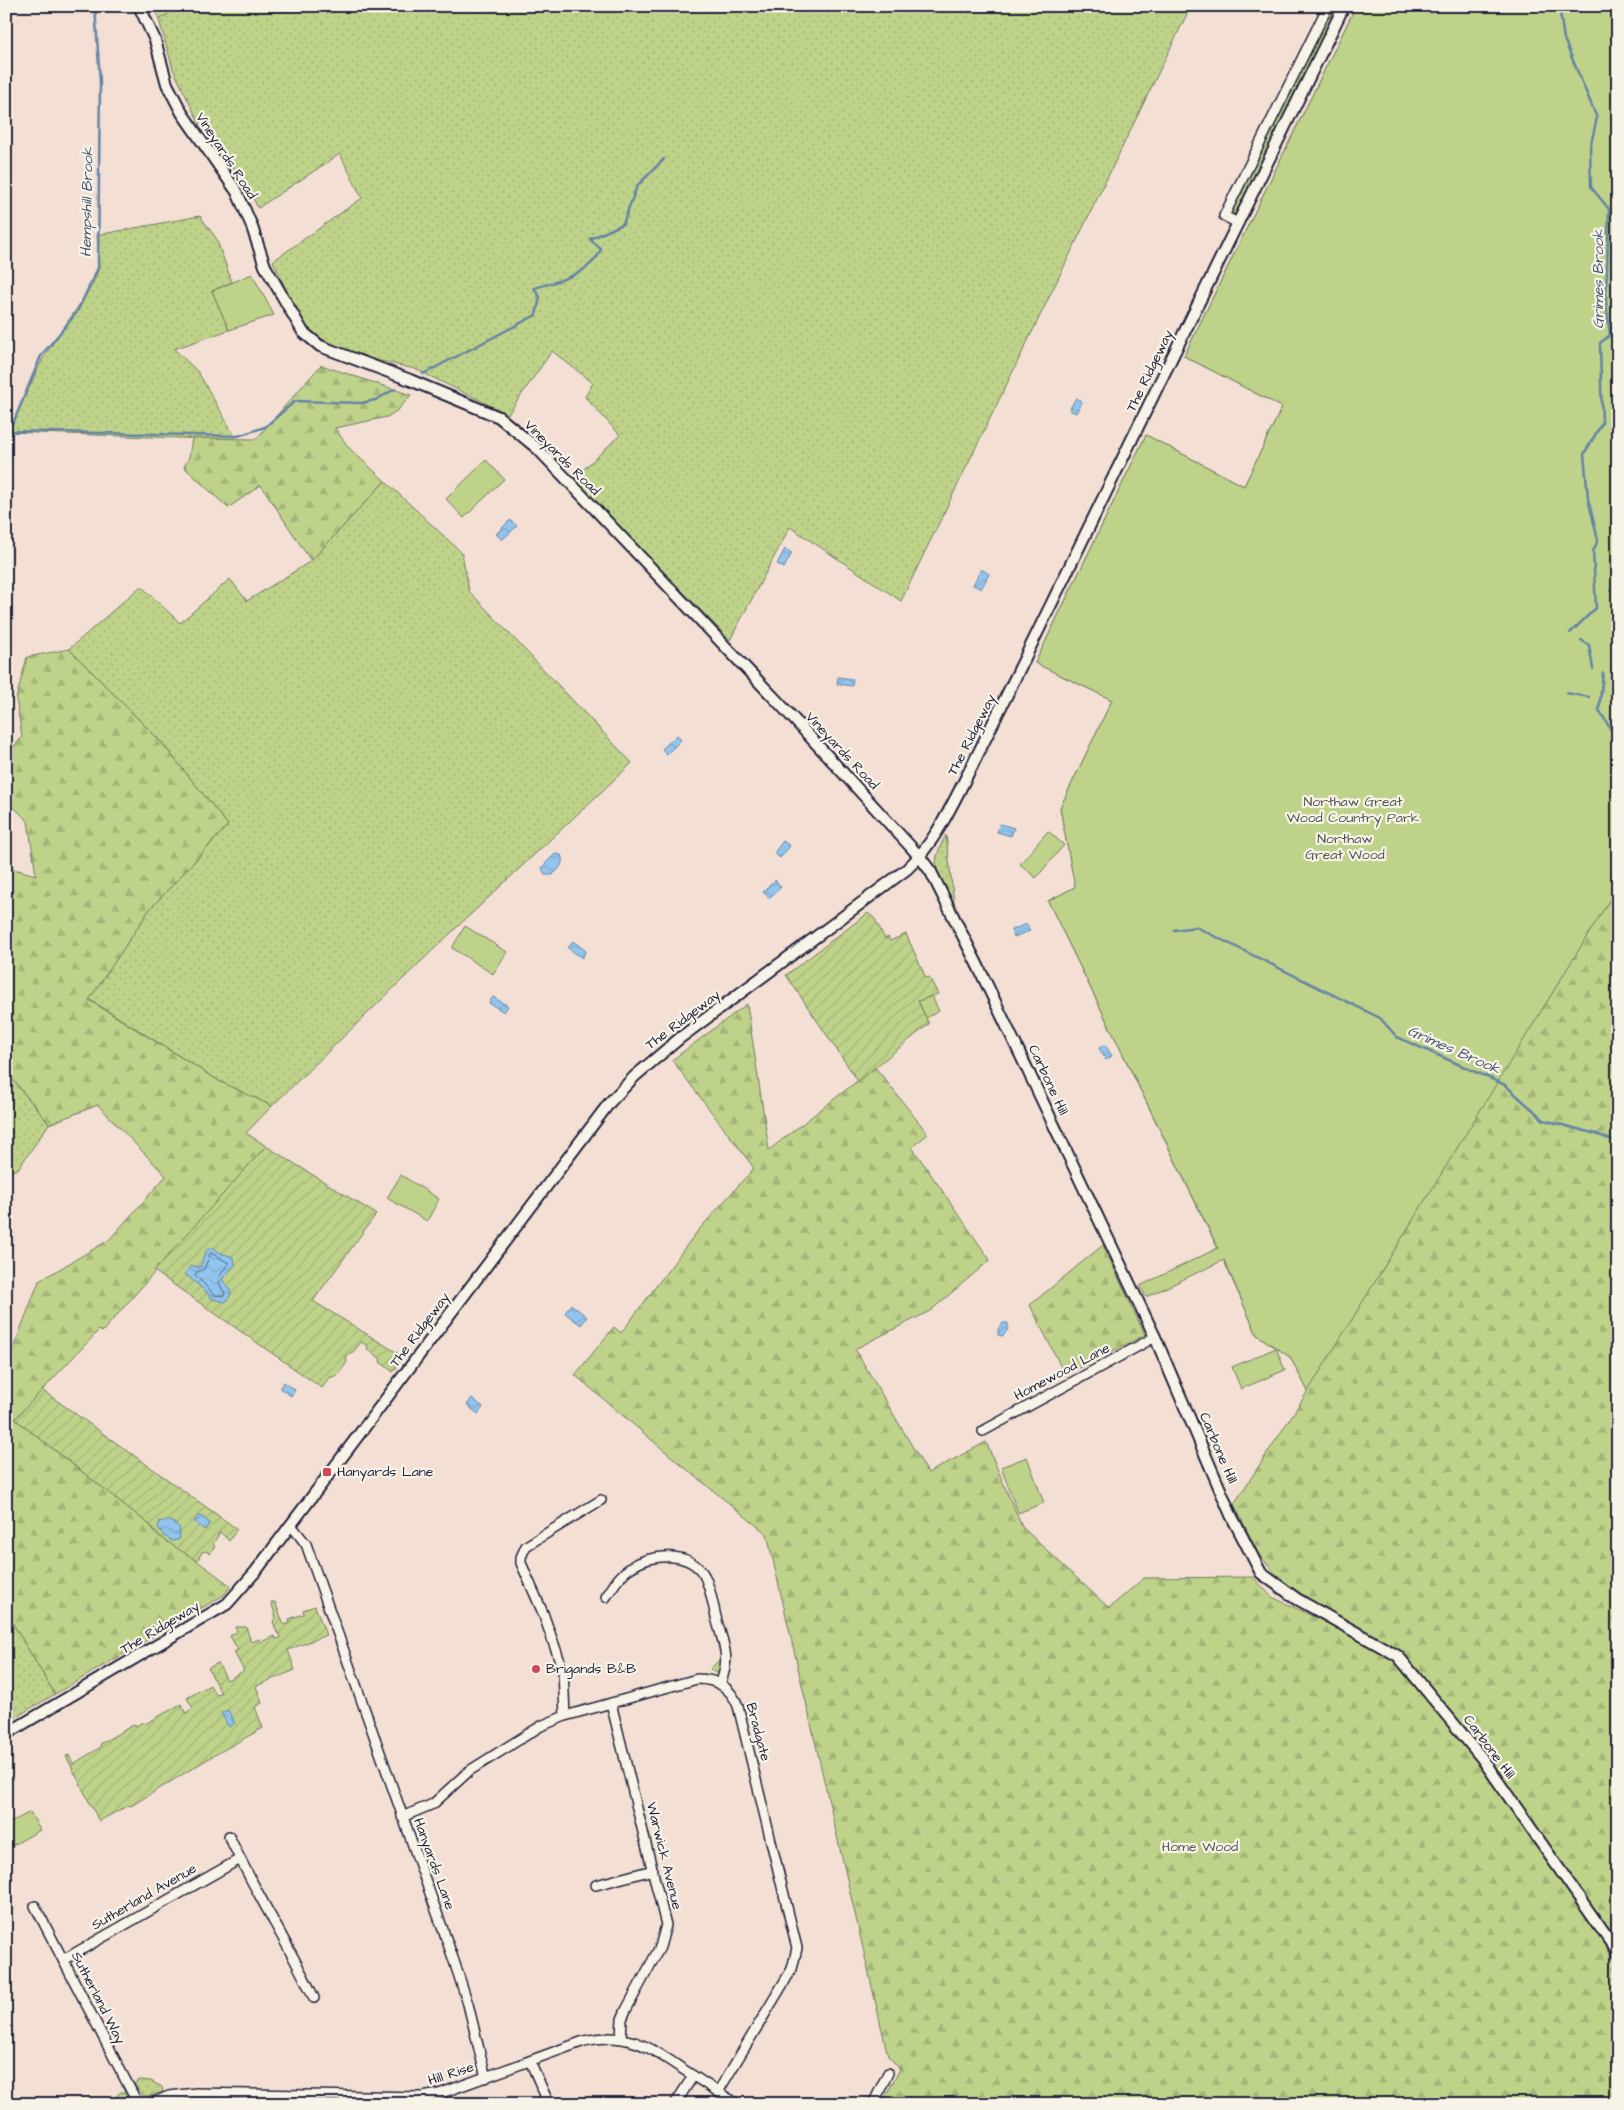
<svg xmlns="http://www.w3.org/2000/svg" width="1624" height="2110" viewBox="0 0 1624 2110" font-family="'Architects Daughter',sans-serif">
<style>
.grass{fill:url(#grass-dots);stroke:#707a62}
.forest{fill:url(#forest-firs);stroke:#707a62}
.park{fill:#bed389;stroke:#707a62}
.garden{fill:url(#garden-furrows);stroke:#707a62}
.water{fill:url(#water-waves);stroke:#6584a6}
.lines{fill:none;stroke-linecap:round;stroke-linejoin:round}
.shore{stroke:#4e6383;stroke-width:1}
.stream{stroke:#6584a6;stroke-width:2.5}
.minor-casing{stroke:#22223b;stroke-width:12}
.tertiary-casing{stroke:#22223b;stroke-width:14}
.minor{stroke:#f7f3e8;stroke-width:9}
.tertiary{stroke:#f7f3e8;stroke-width:10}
.poi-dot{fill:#d1495b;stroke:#f7f3e8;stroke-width:2}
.labels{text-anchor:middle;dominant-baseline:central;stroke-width:4.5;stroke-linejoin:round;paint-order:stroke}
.street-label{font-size:14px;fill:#22223b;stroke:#f7f3e8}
.park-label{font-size:14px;fill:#515752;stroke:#f7f3e8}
.poi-label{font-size:14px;fill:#22223b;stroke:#f7f3e8;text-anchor:start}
.water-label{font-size:15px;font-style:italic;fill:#435371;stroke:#f7f3e8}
</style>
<defs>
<pattern id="grass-dots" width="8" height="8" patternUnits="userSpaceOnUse" patternTransform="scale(1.25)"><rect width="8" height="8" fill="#bed389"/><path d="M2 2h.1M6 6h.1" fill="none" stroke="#a3b577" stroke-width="1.8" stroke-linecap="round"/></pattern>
<pattern id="forest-firs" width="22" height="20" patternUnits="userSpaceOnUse" patternTransform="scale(1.25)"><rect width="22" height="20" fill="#bed389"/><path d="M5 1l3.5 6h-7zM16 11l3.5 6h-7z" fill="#a3b577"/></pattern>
<pattern id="garden-furrows" width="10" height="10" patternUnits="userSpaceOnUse" patternTransform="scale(1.25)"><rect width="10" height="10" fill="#bed389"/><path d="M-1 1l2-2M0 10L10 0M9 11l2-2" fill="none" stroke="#a3b577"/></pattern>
<pattern id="water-waves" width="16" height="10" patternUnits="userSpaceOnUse" patternTransform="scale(1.25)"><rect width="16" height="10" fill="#91c5ee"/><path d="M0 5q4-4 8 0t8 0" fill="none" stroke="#7da9cd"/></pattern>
</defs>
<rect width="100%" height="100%" fill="#f3dfd4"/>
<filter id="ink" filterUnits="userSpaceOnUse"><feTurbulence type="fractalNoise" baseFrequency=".02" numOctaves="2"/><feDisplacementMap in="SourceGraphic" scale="10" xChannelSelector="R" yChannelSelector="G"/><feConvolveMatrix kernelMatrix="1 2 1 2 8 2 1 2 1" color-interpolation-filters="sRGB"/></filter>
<g filter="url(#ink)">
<g class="grass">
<polygon points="179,6 1191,6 901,601 790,527 730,640 572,480 620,435 585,397 593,383 552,351 508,414 415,369 350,354 313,334 297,314 273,261 362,198 340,154 258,208 245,182 200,125 173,69 159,20"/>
<polygon points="1332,6 1341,6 1240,211 1233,214 1233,207"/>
<polygon points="200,216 216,238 232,282 212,291 229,330 174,349 198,372 237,440 8,432 43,358 92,286 99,268 97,235"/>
<polygon points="385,481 462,553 469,591 632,763 439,944 272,1106 219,1081 89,999 150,909 228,825 161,742 69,649 141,586 180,623 230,579 247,601 311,561"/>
<path d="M946,835L954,902C937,872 928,868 946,835Z"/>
<polygon points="6,1071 49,1124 18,1169 6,1173"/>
<polygon points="6,1612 55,1694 6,1723"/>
<polygon points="722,1657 720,1671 717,1673 710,1669"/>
<polygon points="140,2080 151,2081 162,2087 163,2092 149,2096 143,2096 134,2084"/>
<polygon points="121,2092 125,2092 128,2104 114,2104 117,2095"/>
</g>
<g class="forest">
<polygon points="154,6 179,6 159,20"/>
<polygon points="1356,6 1618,6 1618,2104 881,2104 900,2069 888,2056 767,1534 679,1463 575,1375 614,1327 621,1333 696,1233 754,1168 672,1060 747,1004 769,1150 875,1067 928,1134 912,1147 990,1260 930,1311 855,1349 928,1473 986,1442 1022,1527 1109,1608 1144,1578 1253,1577 1272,1597 1393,1654 1282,1581 1259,1555 1234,1504 1308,1391 1290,1357 1257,1335 1223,1259 1048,901 1075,887 1060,808 1112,700 1035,663 1146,435 1244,486 1282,407 1184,356"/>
<polygon points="321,365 411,395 398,410 387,417 335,428 349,448 385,481 311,561 261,485 228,508 184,467 189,457 192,438 256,439"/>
<polygon points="69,649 161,742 228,825 150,909 89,1000 219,1081 272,1106 246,1133 266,1146 102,1332 99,1330 15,1419 150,1525 155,1534 177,1546 231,1586 224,1595 55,1694 6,1612 6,1367 39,1281 109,1240 166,1176 98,1105 49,1124 6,1071 6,867 36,875 28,821 6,800 6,756 22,737 16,699 27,657"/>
<polygon points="1103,1245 1145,1335 1065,1375 1030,1305"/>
</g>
<g class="park">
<polygon points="1356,6 1618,6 1618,886 1308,1391 1290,1357 1257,1335 1224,1260 1146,1297 1140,1286 1218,1248 1048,901 1075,887 1060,808 1112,700 1035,663 1146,435 1244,486 1282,407 1184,356"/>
<polygon points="252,274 274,315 229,330 212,291"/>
<polygon points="486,460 504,479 464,518 446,499"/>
<polygon points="1048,831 1064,845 1036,878 1020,864"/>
<polygon points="465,926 507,952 493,974 452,948"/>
<polygon points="931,995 939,1011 926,1018 918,1001"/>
<polygon points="401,1175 439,1199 427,1221 387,1198"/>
<polygon points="1276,1348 1285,1370 1241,1389 1232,1367"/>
<polygon points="1027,1457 1044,1503 1018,1513 1001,1467"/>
<polygon points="30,1812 40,1830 10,1847 6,1841 6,1825"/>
</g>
<g class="garden">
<polygon points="868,913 875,919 885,939 888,937 890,941 906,934 926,978 929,977 938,994 918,1001 929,1024 858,1081 786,975"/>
<polygon points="266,1146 376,1214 313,1301 404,1357 393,1372 380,1362 381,1359 367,1349 368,1346 361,1342 353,1352 350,1353 346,1357 347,1362 338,1375 329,1378 322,1388 154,1271"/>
<path d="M42,1390L237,1529L229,1541L220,1532L213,1544L215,1546L210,1554L206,1551L202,1552L197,1561C183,1551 158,1539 150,1525L15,1419Z"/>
<polygon points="271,1602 275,1602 284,1625 290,1623 289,1619 304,1614 303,1610 315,1606 326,1635 288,1650 295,1670 256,1686 262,1703 255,1707 263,1728 211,1757 131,1806 129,1805 99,1821 66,1756 69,1755 73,1764 101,1747 100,1744 135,1724 136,1726 143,1722 145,1724 181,1704 186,1713 193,1708 187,1698 210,1685 216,1695 221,1693 208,1668 218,1663 227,1680 244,1671 234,1652 238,1650 230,1636 237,1632 235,1627 246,1627 251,1642 260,1639 261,1642 275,1636 276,1639 281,1638 279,1633 277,1633 273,1621 276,1617"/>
</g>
<g class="water">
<polygon points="1076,398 1082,401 1076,413 1069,410"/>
<polygon points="510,520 517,526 502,540 496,534"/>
<polygon points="785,549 792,553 784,568 777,564"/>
<polygon points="981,569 989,574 981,589 973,585"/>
<polygon points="838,677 853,679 852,686 837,684"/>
<polygon points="677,735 681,740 667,754 662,749"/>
<polygon points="1000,824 1014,828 1011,836 997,832"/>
<polygon points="783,841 790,846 780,858 774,853"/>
<path d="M555,854L561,855C565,863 559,870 552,875H545L542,868L545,864Z"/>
<polygon points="775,880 781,887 769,898 763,892"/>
<polygon points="1027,924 1030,931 1014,937 1011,930"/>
<polygon points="573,941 586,951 582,958 568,948"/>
<polygon points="493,997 508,1006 504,1012 489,1003"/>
<polygon points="1105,1045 1112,1056 1106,1060 1099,1048"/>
<path d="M211,1247L221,1253L233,1257L235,1262L234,1266L222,1279L230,1290L231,1294L226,1302L212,1299L203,1289L185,1274L190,1266L200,1267C204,1259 202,1252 211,1247Z"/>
<polygon points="571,1304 587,1317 581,1325 565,1313"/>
<polygon points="1003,1323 1008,1323 1008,1329 1004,1335 1001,1336 998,1335 998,1329"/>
<polygon points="284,1382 295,1390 291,1396 280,1388"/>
<polygon points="472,1398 483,1407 478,1414 467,1405"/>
<polygon points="199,1515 210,1523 205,1530 194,1522"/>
<polygon points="160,1521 171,1521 179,1527 180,1539 173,1541 164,1536 158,1527"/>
<polygon points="228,1710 235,1723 229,1727 221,1713"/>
</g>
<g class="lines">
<polygon class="shore" points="211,1253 229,1263 218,1278 221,1287 225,1293 224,1296 215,1295 195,1275 196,1273 204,1269"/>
<g class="stream">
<polyline points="1559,6 1564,39 1597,118 1590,148 1591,187 1609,209 1606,301 1610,335 1600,343 1602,423 1584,454 1588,498 1598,540 1593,551 1596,608 1570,633"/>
<path d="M423,374L536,315L540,297L534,288C557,282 591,274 601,249L590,239L623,224L637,186L664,159"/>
<polyline points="8,431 238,436 265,427 295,401 361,403 376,400 395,389"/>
<polyline points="6,432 14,421 41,356 77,312 98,268 100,82 95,6"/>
<polyline points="1581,640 1589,645 1593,669"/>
<polyline points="1603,673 1599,710 1618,741"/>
<polyline points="1566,693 1589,697"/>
<polyline points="1174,930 1196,927 1380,1018 1397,1037 1505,1085 1544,1120 1596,1134 1618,1142"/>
<polyline points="1618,942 1615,941 1618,956"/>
<polyline points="1618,1027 1612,1036 1618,1035"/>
</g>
<defs>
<g id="minor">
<polyline points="1238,223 1224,216 1328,6"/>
<polyline points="983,1431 1155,1337"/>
<polyline points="291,1525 306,1544 453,1958 468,2004 486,2078"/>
<path d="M606,1597C613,1587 619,1575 630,1568C651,1553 691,1550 705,1577C711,1590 713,1606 717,1621C724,1646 731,1658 720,1684"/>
<polyline points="611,1703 666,1925 660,1947 626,2010 622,2019 621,2038"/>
<polyline points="565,1716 563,1670 543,1613 521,1563 521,1557 526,1546 601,1500"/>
<path d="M402,1817L433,1804L469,1771L541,1726L565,1716L697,1679C717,1679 731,1688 738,1706L797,1948L792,1969L718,2092"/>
<path d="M229,1836C255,1892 288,1943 314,1998"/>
<polyline points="596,1885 653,1870"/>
<polyline points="35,1906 138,2104"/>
<polyline points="63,1960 240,1859"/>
<polyline points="530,2061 549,2104"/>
<path d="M150,2104L169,2096L196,2093L423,2097L439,2094L584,2041C626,2031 648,2046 681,2068C700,2080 718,2092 737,2104"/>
<polyline points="675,2104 693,2076"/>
<polyline points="873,2104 888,2073"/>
</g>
<g id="tertiary">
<polyline points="139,6 155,40 167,84 182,113 237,192 251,224 265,266 303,332 320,346 410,380 499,417 538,449 780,704 920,857 931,872 978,966 1155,1337 1231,1515 1261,1573 1297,1599 1398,1656 1481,1757 1618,1953"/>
<path d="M6,1734L227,1604L256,1571L610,1102L635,1076L680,1038L907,869C937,841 953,802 972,766L1344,6"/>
</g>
</defs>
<use href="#minor" class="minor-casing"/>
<use href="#tertiary" class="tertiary-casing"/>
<use href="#minor" class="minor"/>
<use href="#tertiary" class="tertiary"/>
</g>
</g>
<g class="poi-dot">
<rect x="322" y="1467" width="10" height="10" rx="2.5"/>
<circle cx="536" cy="1669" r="5"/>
</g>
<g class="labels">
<g class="street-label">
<text transform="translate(226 156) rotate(57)">Vineyards Road</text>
<text transform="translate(1150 371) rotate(-64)">The Ridgeway</text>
<text transform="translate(562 458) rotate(45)">Vineyards Road</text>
<text transform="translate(972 735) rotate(-63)">The Ridgeway</text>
<text transform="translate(842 751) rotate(47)">Vineyards Road</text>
<text transform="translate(683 1020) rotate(-37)">The Ridgeway</text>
<text transform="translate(1048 1080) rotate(65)">Carbone Hill</text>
<text transform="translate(420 1330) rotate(-53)">The Ridgeway</text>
<text transform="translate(1062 1372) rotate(-28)">Homewood Lane</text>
<text transform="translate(1218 1448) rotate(67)">Carbone Hill</text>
<text transform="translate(160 1628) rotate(-31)">The Ridgeway</text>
<text transform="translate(758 1732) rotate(75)">Bradgate</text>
<text transform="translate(1489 1747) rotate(53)">Carbone Hill</text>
<text transform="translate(664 1856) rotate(76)">Warwick Avenue</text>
<text transform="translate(434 1864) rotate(70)">Hanyards Lane</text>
<text transform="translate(144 1897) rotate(-30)">Sutherland Avenue</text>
<text transform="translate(98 1998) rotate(63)">Sutherland Way</text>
<text transform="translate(451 2074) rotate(-18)">Hill Rise</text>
</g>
<g class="park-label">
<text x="1353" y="802">Northaw Great<tspan x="1353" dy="16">Wood Country Park</tspan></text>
<text x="1345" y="839">Northaw<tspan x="1345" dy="16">Great Wood</tspan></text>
<text x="1200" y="1847">Home Wood</text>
</g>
<g class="poi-label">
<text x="337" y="1472">Hanyards Lane</text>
<text x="546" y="1669">Brigands B&amp;B</text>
</g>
<g class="water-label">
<text transform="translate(87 202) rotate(-89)">Hempshill Brook</text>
<text transform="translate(1598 279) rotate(-90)">Grimes Brook</text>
<text transform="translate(1454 1050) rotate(24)">Grimes Brook</text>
</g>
</g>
<rect width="1624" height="2110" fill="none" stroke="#f7f3e8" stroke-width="25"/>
<rect x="12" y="12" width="1599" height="2085" fill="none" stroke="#22223b" stroke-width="2" filter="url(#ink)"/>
</svg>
